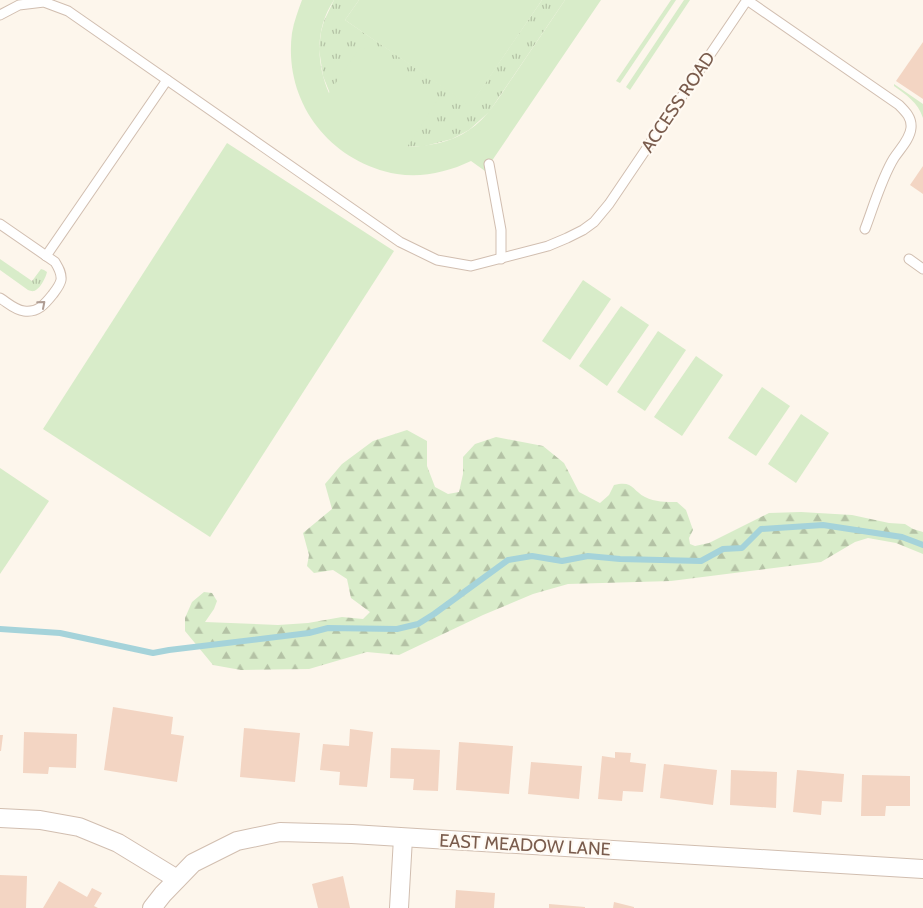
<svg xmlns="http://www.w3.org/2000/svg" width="923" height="908" viewBox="0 0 923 908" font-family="Cabin,sans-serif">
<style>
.grass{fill:url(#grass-tufts)}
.forest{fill:url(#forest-firs)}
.pitch{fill:#d8ecc9}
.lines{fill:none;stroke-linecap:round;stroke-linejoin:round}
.stream{stroke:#a5d3da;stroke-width:6}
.building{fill:#f3d5c3}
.service-casing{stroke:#d1beb0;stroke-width:11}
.minor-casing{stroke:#d1beb0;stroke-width:20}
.service{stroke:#fff;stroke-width:9}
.minor{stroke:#fff;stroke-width:18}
.oneway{stroke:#af9d94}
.labels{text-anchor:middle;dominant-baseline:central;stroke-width:4.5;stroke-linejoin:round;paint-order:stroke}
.street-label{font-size:18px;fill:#7a5c4d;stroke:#fffaf3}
</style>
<defs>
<pattern id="grass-tufts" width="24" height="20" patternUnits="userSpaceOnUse" patternTransform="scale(1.25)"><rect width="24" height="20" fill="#d8ecc9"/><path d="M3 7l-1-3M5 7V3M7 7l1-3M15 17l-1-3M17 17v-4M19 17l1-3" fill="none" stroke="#b4c2a5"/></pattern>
<pattern id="forest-firs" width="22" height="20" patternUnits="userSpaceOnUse" patternTransform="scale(1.25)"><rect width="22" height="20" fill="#d8ecc9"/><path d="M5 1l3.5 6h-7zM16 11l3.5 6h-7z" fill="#b4c2a5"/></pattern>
</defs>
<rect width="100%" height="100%" fill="#fdf6ec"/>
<g class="grass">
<polygon points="334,0 359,0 345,20 470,105 542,0 565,0 489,112 469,130 452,139 425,146 406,147 333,101 323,76 319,49 321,32 324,21"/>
<path d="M894,84L923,104V118C918,102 906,95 894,86Z"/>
<path d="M0,259L32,281L41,269L44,270L47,272C46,277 41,287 36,290C33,292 31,291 28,290L0,270Z"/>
</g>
<path class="forest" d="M407,430L427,441V466L435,487L448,494L459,492L463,474V457L475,444L496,437L543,446L564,463L579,492L600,503L609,495L614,485C633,480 632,490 645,497C655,502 666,502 677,502L686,510L693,530L689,538L690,544L695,546L709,543L769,513L801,512L852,515L889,523L905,524L913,529L923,532V554L896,543L868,538L855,542L821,562L671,581L568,584L533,594L483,615L399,655L367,652L309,669L241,670L213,665L185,631V618L192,602L204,592L212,593L217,601L214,609L205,622L278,625L308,623L342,617L363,619L370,612L351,598L347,579L333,570L314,573L307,566L309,555L303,533L332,509L325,484L342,464L373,441Z"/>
<g class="pitch">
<path d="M302,0H334C315,28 316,63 329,93L361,46L439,98L407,147C429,146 450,143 469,130C489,117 500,95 513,77C530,51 548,26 565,0H601L485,171L471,161C448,172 422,178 397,174C329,162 283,101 292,33C294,21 298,11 302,0Z"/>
<polygon points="359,0 542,0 470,106 345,20"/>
<polygon points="671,0 676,0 620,83 616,81"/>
<polygon points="684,0 690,0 630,90 626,87"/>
<polygon points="227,143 394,251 210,537 43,429"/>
<polygon points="583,280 611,299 570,360 542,341"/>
<polygon points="621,306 649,325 607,386 579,366"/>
<polygon points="658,331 686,350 645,411 617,392"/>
<polygon points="696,356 723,375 682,436 654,417"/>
<polygon points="762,387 790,406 756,456 728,438"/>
<polygon points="801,414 829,433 796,483 768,464"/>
<polygon points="0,468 49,501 0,574"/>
</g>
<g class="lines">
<polyline class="stream" points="0,629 60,633 153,653 169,650 309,633 328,628 397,629 418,624 434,614 508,560 532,556 562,561 588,556 620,559 701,561 723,549 742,548 761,529 823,525 902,537 923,545"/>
</g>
<g class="building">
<polygon points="923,42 923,99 896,81"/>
<polygon points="923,166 923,194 910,185"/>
<polygon points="113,707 173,717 171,734 184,736 177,782 104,770"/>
<polygon points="244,728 300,733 295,782 240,777"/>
<polygon points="350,729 373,732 367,787 339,785 340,772 320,770 323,744 349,746"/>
<polygon points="24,732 77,734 76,768 49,767 48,774 23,773"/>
<polygon points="0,735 3,735 1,751 0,751"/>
<polygon points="459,742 513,746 509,794 456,790"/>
<polygon points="391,748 440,750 438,791 413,790 414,779 390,778"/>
<polygon points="615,752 631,753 630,762 646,764 643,792 623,791 622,801 598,799 602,756 615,758"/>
<polygon points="531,762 582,766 579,799 528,794"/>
<polygon points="664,764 717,770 713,805 660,798"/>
<polygon points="731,770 777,772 776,808 730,805"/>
<polygon points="797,770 844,774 842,802 822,801 821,815 793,812"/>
<polygon points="862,775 910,776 910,806 886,806 885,816 861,816"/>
<polygon points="0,875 27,876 26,908 0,908"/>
<polygon points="343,876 350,908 318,908 312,884"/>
<polygon points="59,881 87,897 92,888 102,893 94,906 98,908 43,908"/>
<polygon points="456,890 495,893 494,908 455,908"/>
<polygon points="614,902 634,907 634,908 613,908"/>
<polygon points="549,904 585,907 585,908 549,908"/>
</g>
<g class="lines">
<defs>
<g id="service">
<path d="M0,15L19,5L44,2L68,11L400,242L437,260L471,266L548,246L567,238L583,230L594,222L609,204L747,0L899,105C906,112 912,118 911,128C910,139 900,149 894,158C882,177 873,208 865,229"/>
<polyline points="489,164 501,230 501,259"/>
<path d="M0,224L55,262C58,267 62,273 61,280C60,285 56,290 53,294C45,304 38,313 24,311C15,310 8,303 0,298"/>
<polyline points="46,256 167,80"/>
<polyline points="909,259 923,269"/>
</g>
<g id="minor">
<polyline points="0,818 40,820 79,827 118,843 177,879"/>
<polyline points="152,908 163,894 193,863 237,841 280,832 352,834 923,869"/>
<polyline points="399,908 403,838"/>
</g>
</defs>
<use href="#service" class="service-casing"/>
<use href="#minor" class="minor-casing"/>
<use href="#service" class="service"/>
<use href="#minor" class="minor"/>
</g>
<defs><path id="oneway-chevron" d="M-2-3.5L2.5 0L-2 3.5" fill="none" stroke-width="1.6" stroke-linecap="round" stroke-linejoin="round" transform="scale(1.25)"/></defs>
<use class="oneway" href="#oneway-chevron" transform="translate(42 304) rotate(-41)"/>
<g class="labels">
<g class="street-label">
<text transform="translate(678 102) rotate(-56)">ACCESS ROAD</text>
<text transform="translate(525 845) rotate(3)">EAST MEADOW LANE</text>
</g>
</g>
</svg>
